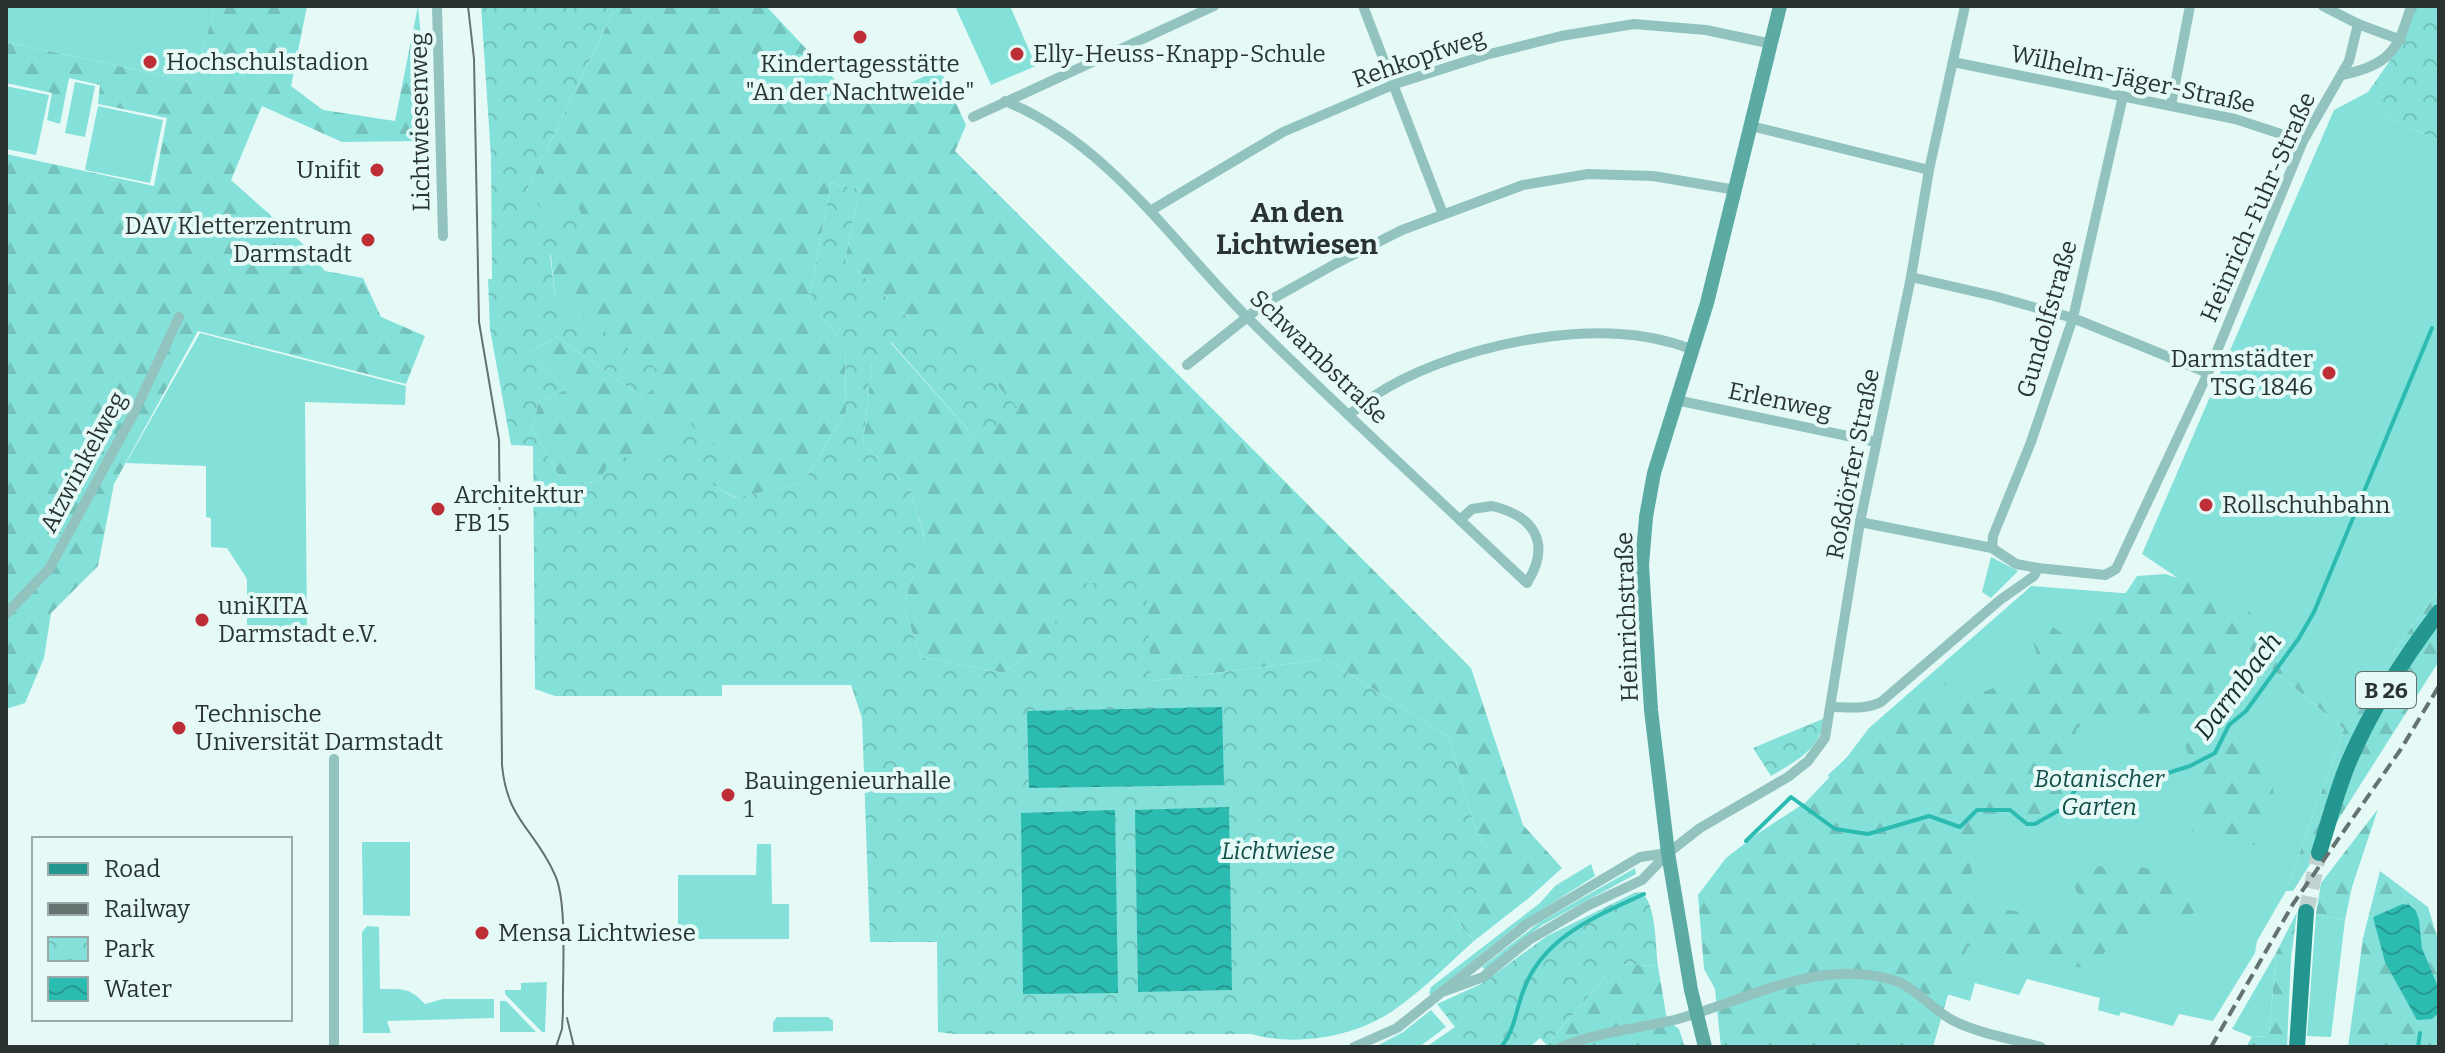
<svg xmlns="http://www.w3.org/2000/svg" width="2445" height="1053" viewBox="0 0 2445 1053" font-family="Bitter,serif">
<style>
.green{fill:#84e1d9}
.forest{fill:url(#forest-firs)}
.park{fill:url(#park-crowns)}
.water{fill:url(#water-waves)}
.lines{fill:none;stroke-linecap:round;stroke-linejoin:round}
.stream{stroke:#2cbbb1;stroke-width:4}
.primary-tunnel{stroke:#c0d2d0;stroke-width:16;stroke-dasharray:16 8;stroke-linecap:butt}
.street{stroke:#92c3be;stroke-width:10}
.secondary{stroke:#5baaa3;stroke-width:14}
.primary{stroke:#23978f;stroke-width:16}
.tram{stroke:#667270;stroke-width:2}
.rail{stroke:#667270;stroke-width:4;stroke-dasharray:12 6;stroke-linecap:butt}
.poi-dot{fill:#be2e37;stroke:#e5faf7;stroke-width:3}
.labels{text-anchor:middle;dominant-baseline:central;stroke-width:8;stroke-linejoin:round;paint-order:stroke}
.shield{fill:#e5faf7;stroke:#636f6d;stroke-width:2}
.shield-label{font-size:22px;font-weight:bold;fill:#2b3332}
.poi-label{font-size:24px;fill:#2b3332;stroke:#e5faf7;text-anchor:start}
.street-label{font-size:24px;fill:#2b3332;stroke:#e5faf7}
.park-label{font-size:24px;font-style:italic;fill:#134d48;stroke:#e5faf7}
.water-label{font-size:26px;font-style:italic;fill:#172e2c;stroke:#e5faf7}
.quarter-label{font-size:28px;font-weight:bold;fill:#2b3332;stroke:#e5faf7}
</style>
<defs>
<pattern id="forest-firs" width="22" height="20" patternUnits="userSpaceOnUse" patternTransform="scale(2)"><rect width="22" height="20" fill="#84e1d9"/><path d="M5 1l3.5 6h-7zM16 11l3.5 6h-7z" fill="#72c2bb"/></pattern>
<pattern id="park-crowns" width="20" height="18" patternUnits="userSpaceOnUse" patternTransform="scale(2)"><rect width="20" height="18" fill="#84e1d9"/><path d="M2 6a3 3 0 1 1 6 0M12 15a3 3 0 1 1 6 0" fill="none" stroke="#72c2bb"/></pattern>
<pattern id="water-waves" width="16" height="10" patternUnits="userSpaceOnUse" patternTransform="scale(2)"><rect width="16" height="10" fill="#2cbbb1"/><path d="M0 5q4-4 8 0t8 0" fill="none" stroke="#269991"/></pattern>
</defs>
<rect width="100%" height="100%" fill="#e5faf7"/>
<g class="green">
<polygon points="6,6 215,6 194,82 6,42"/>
<polygon points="955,6 1010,6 1036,66 991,85"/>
<polygon points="75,82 95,86 85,137 65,133"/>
<polygon points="6,86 49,95 36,155 6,149"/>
<polygon points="2368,92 2392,119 2439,141 2439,589 2393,653 2354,714 2290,653 2142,554 2334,110"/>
<polygon points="98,106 163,120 150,183 85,170"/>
<polygon points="200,333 406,386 405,405 305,402 307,636 247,636 247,579 227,548 211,547 211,518 206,517 206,466 126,463"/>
<polygon points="1991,557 2018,571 1991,598 1982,592"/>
<polygon points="2031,586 2134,594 2246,647 2344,729 2286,891 2257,941 2255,953 2213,1021 2179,1014 2173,1026 2121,1012 2119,1016 2098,1010 2100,998 2027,979 2019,995 1975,983 1970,1001 1927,988 1828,775"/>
<polygon points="362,842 410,842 410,916 363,915"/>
<polygon points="757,844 771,844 772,904 789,904 789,939 678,939 678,875 756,875"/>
<polygon points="1591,864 1595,876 1516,926 1431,995 1429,993 1431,987 1540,903 1555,886"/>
<polygon points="1635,868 1636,874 1542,925 1485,970 1482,967 1540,922"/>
<polygon points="2316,914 2345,920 2331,1037 2307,1036"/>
<path d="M367,926L379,927L380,989C403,989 409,987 425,1004L443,999H494V1018L387,1021L391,1033H363L362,932Z"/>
<polygon points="2276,953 2269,1036 2252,1037 2232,1029"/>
<polygon points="547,982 545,1032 542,1032 505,994 505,990 521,990 521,983"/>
<polygon points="500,1001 506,1001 536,1032 500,1032"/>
<polygon points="1431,1010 1446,1027 1419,1047 1375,1047 1403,1032"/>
<polygon points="777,1017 828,1017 833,1021 833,1031 773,1032 773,1022"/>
</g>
<g class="forest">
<polygon points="215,6 307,6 291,86 323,110 395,121 418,6 423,57 422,141 342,142 262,106 231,180 303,244 325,271 363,278 381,317 425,336 406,384 198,331 114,484 98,566 51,613 44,658 25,703 6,709 6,154 154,186 167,118 98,104 100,85 69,78 60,124 47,120 52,93 6,83 6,42 194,82"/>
<polygon points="616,6 766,6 843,88 904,86 940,69 966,125 955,151 1471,668 1523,825 1562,868 1529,898 1474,941 1453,915 1468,884 1460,874 1487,847 1475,828 1449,737 1326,659 1151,681 1054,633 1004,673 921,657 903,606 925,538 910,489 863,443 872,362 890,342 976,439 917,326 845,259 860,189 831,183 809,301 845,345 846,412 803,483 736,498 702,479 642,466 600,481 565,487 532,428 539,401 566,390 530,351 557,337 642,397 555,296 547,217 527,190"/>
<path d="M2165,574L2195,583L2248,609L2260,633L2290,653L2354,713L2393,653L2439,589V661L2293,891H2286L2344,729L2246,647L2242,655L2222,664L2213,691L2247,747L2271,772L2276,815L2258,844L2224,851L2192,831C2199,781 2198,749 2158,713L2097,715L2076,729L2071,791L2046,821H1999L1966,839L1975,888L1994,909L2044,914L2074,924L2089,901L2077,893L2070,876C2119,855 2139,867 2188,879L2196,912L2125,938L2083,968L1968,946L1947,998L1933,1047H1721L1715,989L1704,969L1698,895L1726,858L1757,834L1806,802L1841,765L1869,728L2021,595H2035L2015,616L1988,638L1937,694L1946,711L1988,690L2042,671L2032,639L2049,624L2067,637L2081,631L2086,607L2121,600L2137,576Z"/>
<polygon points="2378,809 2352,887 2345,920 2316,914 2321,883"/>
<polygon points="2380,871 2428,907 2439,943 2439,995 2422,948 2416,911 2402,904 2373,917 2432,1019 2439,1013 2439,1047 2348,1047 2363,938"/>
<polygon points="2297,912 2291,958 2287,1047 2246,1047 2252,1037 2269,1036 2276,953"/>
<polygon points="1616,964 1658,966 1667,1020 1679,1029 1685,1047 1547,1045"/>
</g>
<g class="park">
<path d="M481,6H616L527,190L548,217L577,202L587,232L550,255L555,296L669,378L642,397L557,337L530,351L566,390L539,401L532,428L565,487L600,481L614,451L642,466L690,424L730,457L703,479L735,498L803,483L846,412L845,345L809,301L831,183L860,189L845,259L917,326L942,320L1019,410L976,439L891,342L872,362L863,443L910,489L925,539L903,606L921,657L1004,673L1054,633L1060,585L1146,580L1151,681L1326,659L1449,737L1475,828L1487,847L1461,874L1468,884L1478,891L1453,915L1474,941C1448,964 1423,990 1394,1010C1355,1037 1297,1047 1251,1034H954L938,1032L937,942H870L862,718L851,685H722V696H555L535,689L533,446L511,445L490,329L488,279H492L491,157Z"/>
<polygon points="2413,6 2439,6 2439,141 2392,119 2368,92 2405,39"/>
<path d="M1825,718C1821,749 1796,761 1771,776L1753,748Z"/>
<path d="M1642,892C1657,908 1655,945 1658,966L1616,964L1547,1045L1540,1038L1530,1047H1426L1455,1027L1437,1004L1481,984L1547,936L1634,893Z"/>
</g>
<g class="water">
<polygon points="1222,707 1224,785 1029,788 1027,711"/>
<polygon points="1229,807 1232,990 1138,992 1135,810"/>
<polygon points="1115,810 1118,993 1023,994 1021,813"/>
<polygon points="2402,904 2409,905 2416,911 2419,920 2422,948 2438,987 2439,1013 2432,1019 2417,1020 2385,962 2373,917"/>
</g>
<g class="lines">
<g class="stream">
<polyline points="1746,841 1791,797 1835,829 1868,834 1929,816 1960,827 1977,810 2010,810 2027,824 2035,824 2063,808 2082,780 2123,787 2190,766 2215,753 2229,725 2246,711 2299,638 2314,612 2432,328"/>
<path d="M1501,1047C1515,1031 1516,1008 1524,989C1544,936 1597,916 1644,894"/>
<polyline points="2418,1047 2420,1033"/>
</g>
<polyline class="primary-tunnel" points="2306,912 2319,853"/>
<g class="street">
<polyline points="437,6 443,236"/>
<polyline points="1363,6 1443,214"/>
<polyline points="2323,6 2358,24 2401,40"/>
<polyline points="1953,62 2235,119 2303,141"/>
<path d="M2342,75C2390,65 2398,50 2411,6"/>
<path d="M1005,101C1108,143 1172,242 1248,318C1317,387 1389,453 1460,520"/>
<polyline points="2171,105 2190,6"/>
<polyline points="973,117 1214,6"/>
<polyline points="1751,126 1929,170"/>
<polyline points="1150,211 1283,132 1395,84 1486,55 1561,36 1634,24 1706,30 1772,44"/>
<polyline points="1911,277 1994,296 2073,318 2208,373"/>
<polyline points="1187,365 1265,303 1335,264 1402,230 1523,185 1588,174 1653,176 1736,190"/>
<polyline points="1676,400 1876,442"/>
<path d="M1349,415C1412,359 1537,328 1620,334C1644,335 1669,341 1692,349"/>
<path d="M1492,506C1534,516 1552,543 1527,583L1460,520L1472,509Z"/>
<polyline points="1860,522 1992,548 2016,564 2038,568 2105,575 2116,569 2208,373 2303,141 2349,61 2358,24"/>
<polyline points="1992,548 1993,536 2031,442 2073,318 2123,96"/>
<polyline points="6,614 49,569 135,411 179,317"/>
<path d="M1831,707C1848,707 1865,710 1881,702L2000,600L2034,576L2038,568"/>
<polyline points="334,759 334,1047"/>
<polyline points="1445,991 1483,977 1529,940 1587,906 1642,880 1668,853 1700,828 1788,777 1808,761 1825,738 1860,522 1911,277 1929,170 1965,6"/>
<polyline points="1354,1047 1397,1028 1527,924 1640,857 1668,853"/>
<path d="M1561,1047C1597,1032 1636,1029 1674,1020C1744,1002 1817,957 1893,980C1916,987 1932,1010 1954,1021C1980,1034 2013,1039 2041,1047"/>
</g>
<polyline class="secondary" points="1705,1047 1691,990 1668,853 1651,710 1642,565 1646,517 1654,473 1707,303 1780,6"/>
<g class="primary">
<path d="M2319,853C2329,822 2337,789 2350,759C2373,706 2404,658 2439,612"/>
<polyline points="2297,1047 2306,912"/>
</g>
<g class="tram">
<path d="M468,6L474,59L479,322L499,440L502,765C507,821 535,829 555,875C568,903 562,978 563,1011L562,1029L556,1047"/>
<polyline points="567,1018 574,1047"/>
</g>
<polyline class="rail" points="2211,1047 2293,904 2401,749 2439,686"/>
</g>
<g class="poi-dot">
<circle cx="860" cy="37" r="8"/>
<circle cx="1017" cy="54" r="8"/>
<circle cx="150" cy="62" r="8"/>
<circle cx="377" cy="170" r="8"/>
<circle cx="368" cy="240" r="8"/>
<circle cx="2329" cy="373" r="8"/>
<circle cx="2206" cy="505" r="8"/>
<circle cx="438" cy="509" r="8"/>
<circle cx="202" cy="620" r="8"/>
<circle cx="179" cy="728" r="8"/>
<circle cx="728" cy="795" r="8"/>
<circle cx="482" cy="933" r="8"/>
</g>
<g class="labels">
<rect class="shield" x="2356" y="672" width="60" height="36" rx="6"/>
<g class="shield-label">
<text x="2386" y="690">B 26</text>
</g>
<g class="poi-label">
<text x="1033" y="54">Elly-Heuss-Knapp-Schule</text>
<text x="166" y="62">Hochschulstadion</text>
<text x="860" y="64" text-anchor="middle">Kindertagesstätte<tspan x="860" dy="28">"An der Nachtweide"</tspan></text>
<text x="361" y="170" text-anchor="end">Unifit</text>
<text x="352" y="226" text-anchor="end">DAV Kletterzentrum<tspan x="352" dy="28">Darmstadt</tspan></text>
<text x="2313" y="359" text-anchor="end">Darmstädter<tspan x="2313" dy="28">TSG 1846</tspan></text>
<text x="454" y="495">Architektur<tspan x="454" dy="28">FB 15</tspan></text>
<text x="2222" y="505">Rollschuhbahn</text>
<text x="218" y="606">uniKITA<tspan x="218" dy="28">Darmstadt e.V.</tspan></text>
<text x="195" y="714">Technische<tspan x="195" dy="28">Universität Darmstadt</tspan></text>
<text x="744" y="781">Bauingenieurhalle<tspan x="744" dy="28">1</tspan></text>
<text x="498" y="933">Mensa Lichtwiese</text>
</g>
<g class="street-label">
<text transform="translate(1419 58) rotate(-19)">Rehkopfweg</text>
<text transform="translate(2133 79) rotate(12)">Wilhelm-Jäger-Straße</text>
<text transform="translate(420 122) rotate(-91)">Lichtwiesenweg</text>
<text transform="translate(2258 207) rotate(-66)">Heinrich-Fuhr-Straße</text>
<text transform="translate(2047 319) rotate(-74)">Gundolfstraße</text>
<text transform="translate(1319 357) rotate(44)">Schwambstraße</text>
<text transform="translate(1780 401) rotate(12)">Erlenweg</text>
<text transform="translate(83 462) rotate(-62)">Atzwinkelweg</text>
<text transform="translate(1853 464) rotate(-79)">Roßdörfer Straße</text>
<text transform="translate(1627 617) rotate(-92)">Heinrichstraße</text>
</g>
<g class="park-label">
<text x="2099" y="779">Botanischer<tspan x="2099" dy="28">Garten</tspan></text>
<text x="1278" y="851">Lichtwiese</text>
</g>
<g class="water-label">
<text transform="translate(2238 686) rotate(-53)">Darmbach</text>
</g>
<g class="quarter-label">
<text x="1297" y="212">An den<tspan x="1297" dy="32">Lichtwiesen</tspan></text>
</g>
</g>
<rect width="2445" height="1053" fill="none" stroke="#2b3332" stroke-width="16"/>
<rect x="32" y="837" width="260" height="184" fill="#e5faf7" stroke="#9baaa8" stroke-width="2"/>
<rect x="48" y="863" width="40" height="12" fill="#23978f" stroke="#9baaa8" stroke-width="2"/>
<text x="104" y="877" font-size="24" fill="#2b3332">Road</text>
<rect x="48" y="903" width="40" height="12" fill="#667270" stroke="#9baaa8" stroke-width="2"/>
<text x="104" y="917" font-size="24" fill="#2b3332">Railway</text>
<rect x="48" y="937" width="40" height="24" fill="url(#park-crowns)" stroke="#9baaa8" stroke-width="2"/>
<text x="104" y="957" font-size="24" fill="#2b3332">Park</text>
<rect x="48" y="977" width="40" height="24" fill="url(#water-waves)" stroke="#9baaa8" stroke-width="2"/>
<text x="104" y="997" font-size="24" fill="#2b3332">Water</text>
</svg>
